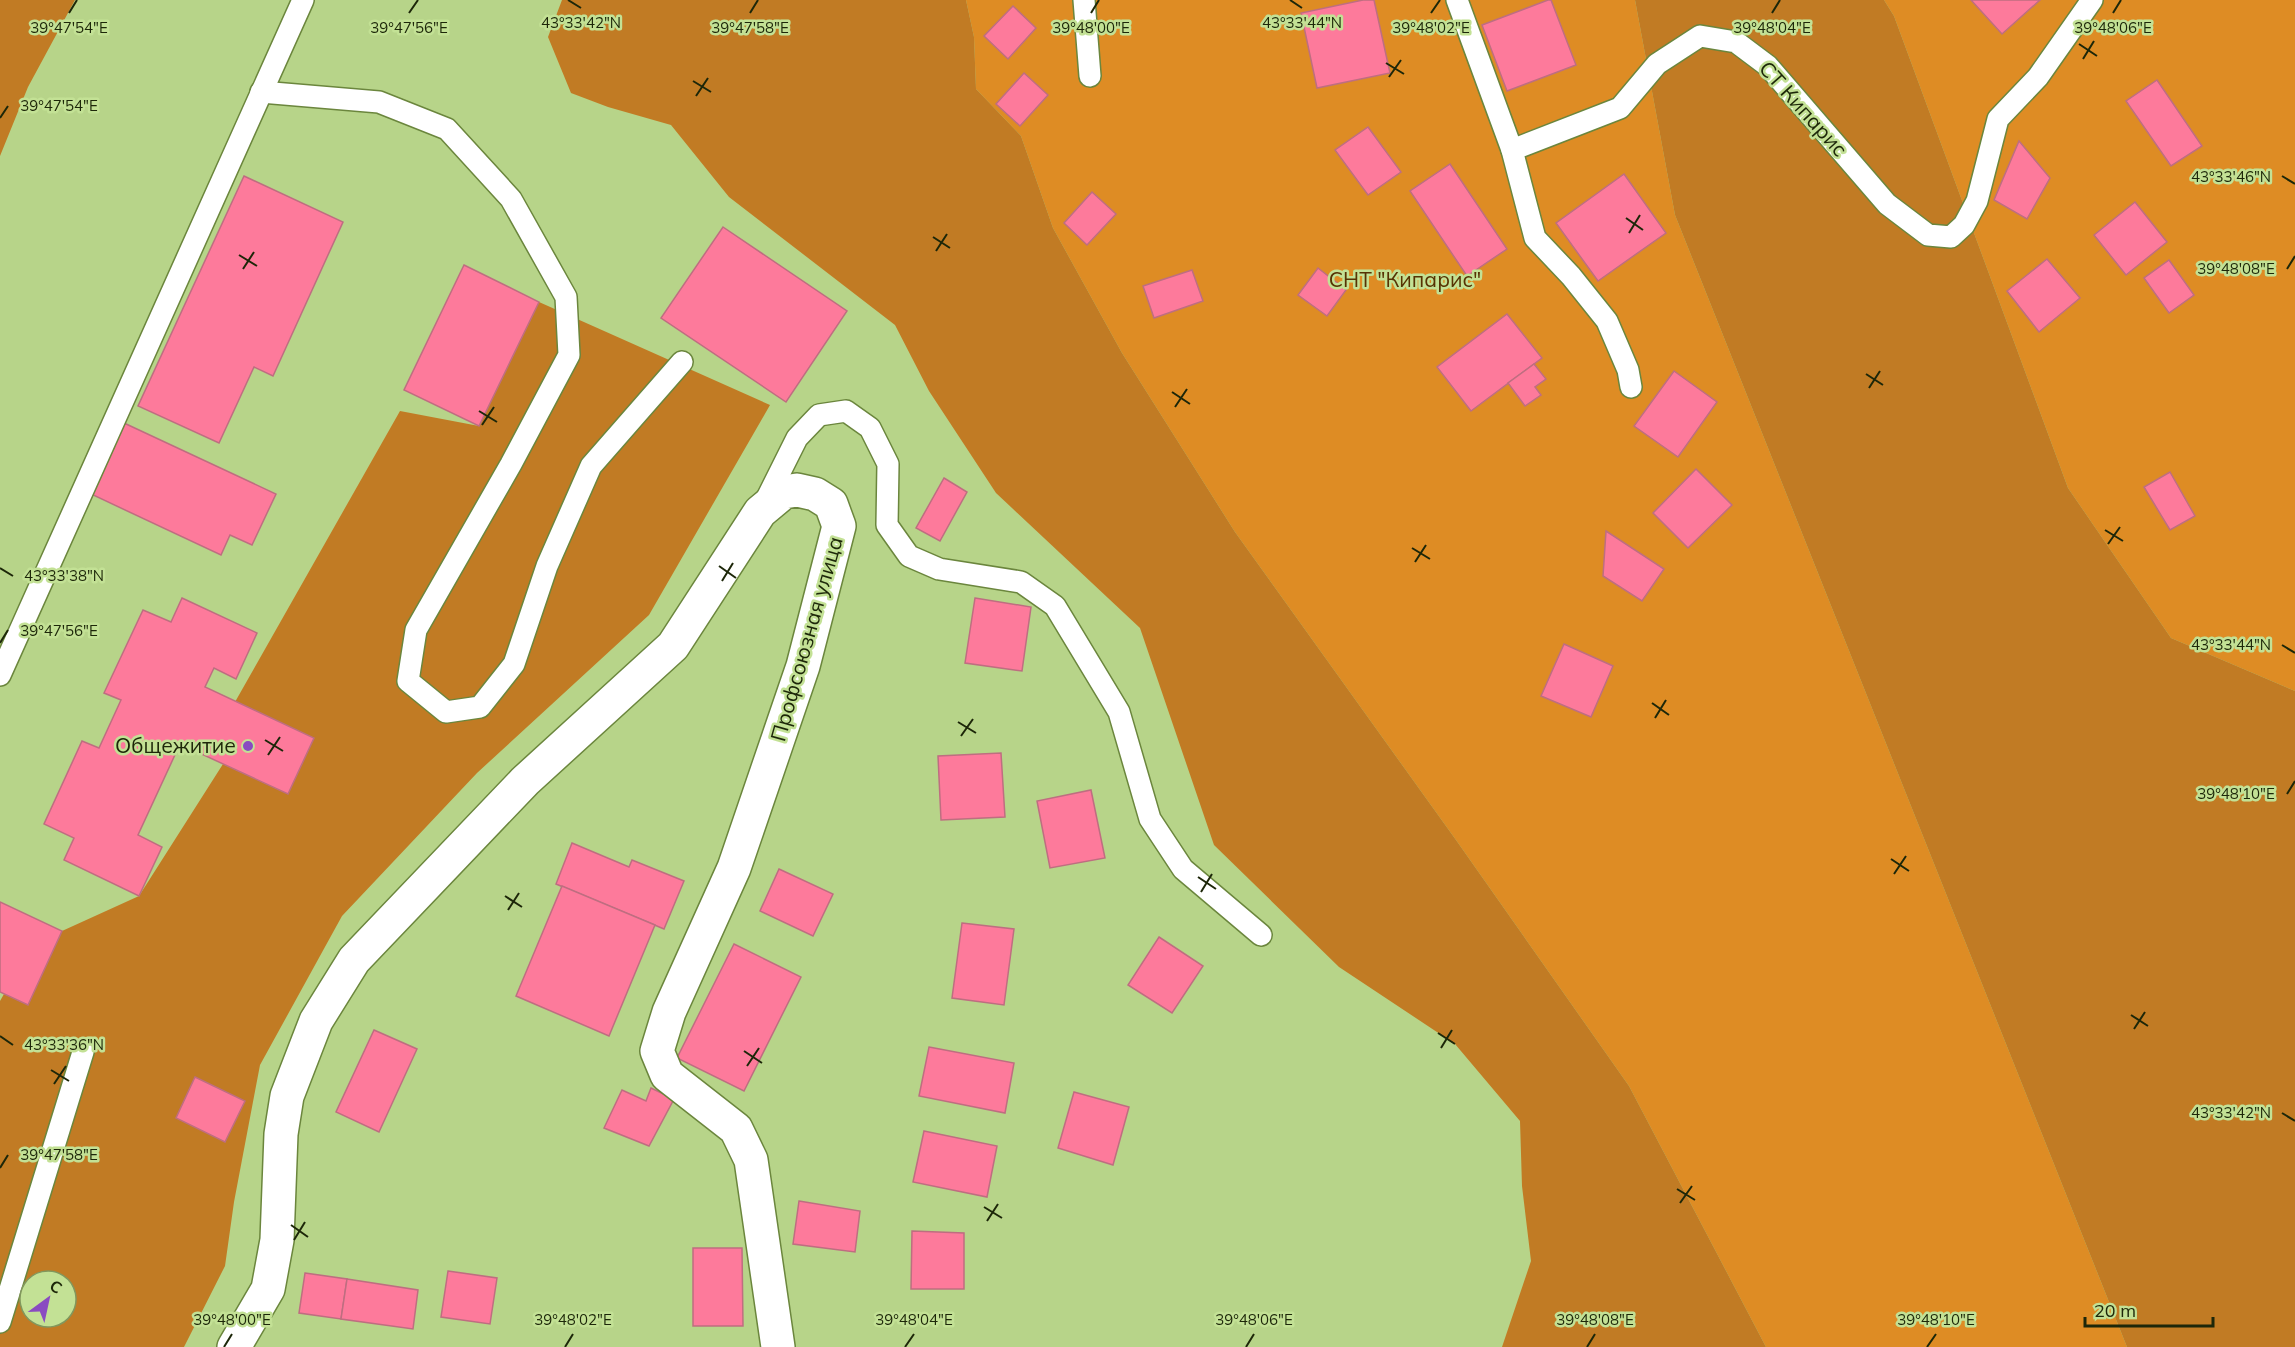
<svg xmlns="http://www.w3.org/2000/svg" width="2295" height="1347" font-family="Mulish,sans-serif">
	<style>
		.green { fill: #de8c24 }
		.forest { fill: #c17b24; fill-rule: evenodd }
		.building { fill: #fd7a9b; stroke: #be6e80; stroke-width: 1.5 }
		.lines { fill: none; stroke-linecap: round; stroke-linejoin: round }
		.lane-casing { stroke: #6b863d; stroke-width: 24 }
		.street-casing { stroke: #6b863d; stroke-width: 36 }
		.lane { stroke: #fff; stroke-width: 21 }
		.street { stroke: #fff; stroke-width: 33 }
		.ticks { fill: none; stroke: #1d2709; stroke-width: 2 }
		.poi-dot { fill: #8a4bc1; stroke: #c3e195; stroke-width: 2 }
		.labels { text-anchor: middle; stroke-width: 5; stroke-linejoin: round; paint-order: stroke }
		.street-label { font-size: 21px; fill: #1d2709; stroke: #c3e195 }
		.park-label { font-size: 21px; fill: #573203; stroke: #c3e195 }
		.poi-label { font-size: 21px; fill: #1d2709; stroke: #c3e195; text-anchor: end }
		.ticks-label { font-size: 15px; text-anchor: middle; fill: #1d2709; stroke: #c3e195; stroke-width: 5; stroke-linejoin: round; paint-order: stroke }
	</style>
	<rect width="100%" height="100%" fill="#b7d489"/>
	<g class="green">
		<polygon points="966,0 1635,0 1675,215 2127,1347 1766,1347 1629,1086 1456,840 1235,532 1122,353 1053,228 1021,136 976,89 974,37"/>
		<polygon points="1884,0 2295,0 2295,691 2171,638 2068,488 1894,16"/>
	</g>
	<g class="forest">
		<polygon points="0,0 75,0 28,87 0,156"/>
		<polygon points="562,0 966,0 974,37 976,89 1021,136 1053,228 1122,353 1235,532 1456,840 1629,1086 1766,1347 1502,1347 1531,1261 1522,1186 1520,1121 1455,1044 1339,967 1214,845 1140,628 996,493 929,391 895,325 729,197 671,125 608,107 571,93 548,37"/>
		<polygon points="1635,0 1884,0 1894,16 2068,488 2171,638 2295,691 2295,1347 2127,1347 1675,215"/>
		<path d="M539,302L770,405L649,615L477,773L342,916L260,1065L234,1202L225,1266L184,1347H0V1001L4,994L28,1005L62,931L139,896L223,764L288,794L314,738L235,702L400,411L479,426ZM30,1281H66V1317H30Z"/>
	</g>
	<g class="building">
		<polygon points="1363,0 1374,0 1390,73 1317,88 1301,13"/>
		<polygon points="1548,0 1551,0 1576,65 1507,91 1482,25"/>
		<polygon points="1971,0 2040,0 2002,34"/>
		<polygon points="1013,6 1036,28 1008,59 984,36"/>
		<polygon points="1024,73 1048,95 1020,126 996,104"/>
		<polygon points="2157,80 2202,146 2171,166 2126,101"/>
		<polygon points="1368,127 1401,172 1368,195 1335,150"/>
		<polygon points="2019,141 2050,178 2027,219 1994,200"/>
		<polygon points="1450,164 1507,249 1467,276 1410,191"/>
		<polygon points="1624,174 1666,233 1598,281 1556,223"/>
		<polygon points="244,176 343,222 273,376 254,367 219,443 138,406"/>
		<polygon points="1092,192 1116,214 1087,245 1064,223"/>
		<polygon points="2135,202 2167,242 2126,275 2094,235"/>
		<polygon points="723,227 847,311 786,402 661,318"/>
		<polygon points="2047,259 2080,298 2039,332 2007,291"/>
		<polygon points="2169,260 2194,295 2169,313 2144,278"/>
		<polygon points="464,265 539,302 479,426 404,390"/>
		<polygon points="1318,268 1346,290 1327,316 1298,295"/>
		<polygon points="1192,270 1203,301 1154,318 1143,286"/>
		<polygon points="1507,314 1542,358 1471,411 1437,367"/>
		<polygon points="1534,364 1546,379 1535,387 1541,395 1525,406 1508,383"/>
		<polygon points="1674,371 1717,402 1678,457 1634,426"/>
		<polygon points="124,423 276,494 252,545 230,535 221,555 91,494"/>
		<polygon points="1696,469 1732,505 1688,548 1653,513"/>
		<polygon points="2170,472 2195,516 2170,530 2144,487"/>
		<polygon points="944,478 967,492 940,541 916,528"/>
		<polygon points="1606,531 1664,569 1642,601 1603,576"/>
		<polygon points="182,598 257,633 236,679 214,668 205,687 314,738 288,794 180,744 138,835 162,847 139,896 64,860 74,838 44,824 82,741 99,748 121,700 104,693 143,610 171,622"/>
		<polygon points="975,598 1031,607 1022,671 965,663"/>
		<polygon points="1564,644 1613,666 1591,717 1541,696"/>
		<polygon points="1001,753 1005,817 941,820 938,756"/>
		<polygon points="1091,790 1105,858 1050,868 1037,801"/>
		<polygon points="572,843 629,867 632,860 684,881 664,929 556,884"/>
		<polygon points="779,869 833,894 813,936 760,911"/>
		<polygon points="562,886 655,925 609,1036 516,996"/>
		<polygon points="0,902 62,931 28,1005 0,992"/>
		<polygon points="962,923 1014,929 1004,1005 952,998"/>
		<polygon points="1159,937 1203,966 1172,1013 1128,985"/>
		<polygon points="734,944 801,977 744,1091 677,1058"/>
		<polygon points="374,1030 417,1049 379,1132 336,1112"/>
		<polygon points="929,1047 1014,1063 1005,1113 919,1096"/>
		<polygon points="195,1077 245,1101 225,1142 176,1118"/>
		<polygon points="651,1088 674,1099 649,1146 604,1128 622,1090 646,1101"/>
		<polygon points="1074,1092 1129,1107 1113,1165 1058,1148"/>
		<polygon points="924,1131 997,1146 987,1197 913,1182"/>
		<polygon points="799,1201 860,1211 855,1252 793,1244"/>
		<polygon points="912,1231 964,1233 964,1289 911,1289"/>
		<polygon points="693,1248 742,1248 743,1326 693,1326"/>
		<polygon points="448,1271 497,1278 490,1324 441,1317"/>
		<polygon points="305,1273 347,1279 341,1319 299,1313"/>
		<polygon points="347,1279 418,1290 413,1329 341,1319"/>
	</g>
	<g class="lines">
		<defs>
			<g id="lane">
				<polyline points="1084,0 1090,76"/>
				<polyline points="1457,0 1512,150"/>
				<polyline points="261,92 379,102 447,129 511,199 566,297 569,355 511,464 416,630 408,681 446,712 480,707 514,664 547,566 591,466 682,362"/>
				<polyline points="1631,387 1628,370 1607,321 1571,276 1535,238 1512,150 1620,108 1657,64 1700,36 1736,42 1768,66 1887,204 1928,235 1951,237 1964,225 1977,201 1998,119 2038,77 2092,0"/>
				<polyline points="764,504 797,438 819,415 846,411 870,428 888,464 887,525 909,556 939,569 1021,582 1055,606 1119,712 1150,819 1183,869 1261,935"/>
				<polyline points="0,675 303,0"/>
				<polyline points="0,1322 83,1052"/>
			</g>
			<polyline id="street" points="234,1347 268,1289 277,1240 281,1134 287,1096 316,1021 354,960 525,781 673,646 760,512 784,492 797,490 815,494 831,504 839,526 803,666 734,868 669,1012 657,1051 667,1075 736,1129 751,1160 778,1347"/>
		</defs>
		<use href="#lane" class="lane-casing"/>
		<use href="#street" class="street-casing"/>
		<use href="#lane" class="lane"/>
		<use href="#street" class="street"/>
	</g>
	<path class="ticks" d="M568,0L581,8M1290,0L1302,8M69,13L77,0M409,13L418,0M750,13L758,0M1091,13L1099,0M1431,13L1440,0M1772,13L1780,0M2113,13L2121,0M2079,44L2097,56M2083,59L2094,41M1386,63L1404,74M1389,77L1401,60M693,81L711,92M696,96L708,78M0,118L8,106M2282,176L2295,184M1626,218L1643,230M1629,233L1640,215M933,237L950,248M936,251L947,234M239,255L257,266M243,269L254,252M2287,269L2295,256M1866,374L1883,385M1869,388L1880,371M1172,392L1190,404M1175,407L1187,389M479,411L497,422M482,425L494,407M2105,530L2123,541M2108,544L2120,527M1412,548L1430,559M1415,562L1426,545M719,566L736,578M0,568L13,576M722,581L733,563M0,643L8,630M2282,645L2295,653M1652,703L1669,715M1655,718L1666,700M958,722L976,733M961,736L973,719M265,740L283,751M268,755L280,737M2287,794L2295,781M1891,859L1909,871M1894,874L1906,856M1198,877L1216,889M1201,892L1212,874M505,896L522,907M508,910L519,893M2131,1015L2148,1026M2134,1029L2145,1012M1438,1033L1455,1044M0,1036L13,1045M1441,1048L1452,1030M744,1051L762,1063M747,1066L759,1048M51,1070L69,1081M54,1084L66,1066M2282,1113L2295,1121M0,1168L8,1155M1677,1189L1695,1200M1680,1203L1692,1186M984,1207L1002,1218M987,1221L998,1204M291,1225L308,1237M294,1240L305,1222M224,1347L232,1334M565,1347L573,1334M905,1347L914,1334M1246,1347L1254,1334M1587,1347L1595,1334M1927,1347L1936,1334"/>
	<circle class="poi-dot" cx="248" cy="746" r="6"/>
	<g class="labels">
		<g class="street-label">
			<text transform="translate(1803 109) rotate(48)" y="7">СТ Кипарис</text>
			<text transform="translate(807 639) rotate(-74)" y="7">Профсоюзная улица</text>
		</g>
		<g class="park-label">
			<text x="1405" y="287">СНТ "Кипарис"</text>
		</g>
		<g class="poi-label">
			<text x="236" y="753">Общежитие</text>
		</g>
	</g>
	<g class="ticks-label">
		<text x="581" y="28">43°33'42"N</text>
		<text x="1302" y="28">43°33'44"N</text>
		<text x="69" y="33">39°47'54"E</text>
		<text x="409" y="33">39°47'56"E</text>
		<text x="750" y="33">39°47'58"E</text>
		<text x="1091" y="33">39°48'00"E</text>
		<text x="1431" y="33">39°48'02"E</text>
		<text x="1772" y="33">39°48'04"E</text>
		<text x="2113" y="33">39°48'06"E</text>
		<text x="59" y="111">39°47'54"E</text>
		<text x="2231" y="182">43°33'46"N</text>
		<text x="2236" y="274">39°48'08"E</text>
		<text x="64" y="581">43°33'38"N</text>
		<text x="59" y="636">39°47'56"E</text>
		<text x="2231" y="650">43°33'44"N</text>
		<text x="2236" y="799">39°48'10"E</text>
		<text x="64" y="1050">43°33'36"N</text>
		<text x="2231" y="1118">43°33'42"N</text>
		<text x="59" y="1160">39°47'58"E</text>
		<text x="232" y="1325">39°48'00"E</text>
		<text x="573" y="1325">39°48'02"E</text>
		<text x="914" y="1325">39°48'04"E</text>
		<text x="1254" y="1325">39°48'06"E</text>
		<text x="1595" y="1325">39°48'08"E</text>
		<text x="1936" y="1325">39°48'10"E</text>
	</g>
	<g transform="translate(48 1299) rotate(33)"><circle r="28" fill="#c3e195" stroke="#81975d" stroke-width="1.5"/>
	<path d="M0-4.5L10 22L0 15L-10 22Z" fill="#8a4bc1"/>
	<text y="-9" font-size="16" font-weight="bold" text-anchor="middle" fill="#1d2709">С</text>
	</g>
	<path d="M2085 1317v9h128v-9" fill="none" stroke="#1d2709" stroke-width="3"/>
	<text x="2094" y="1317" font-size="18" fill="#1d2709" stroke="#c3e195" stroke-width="4.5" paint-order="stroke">20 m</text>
</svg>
